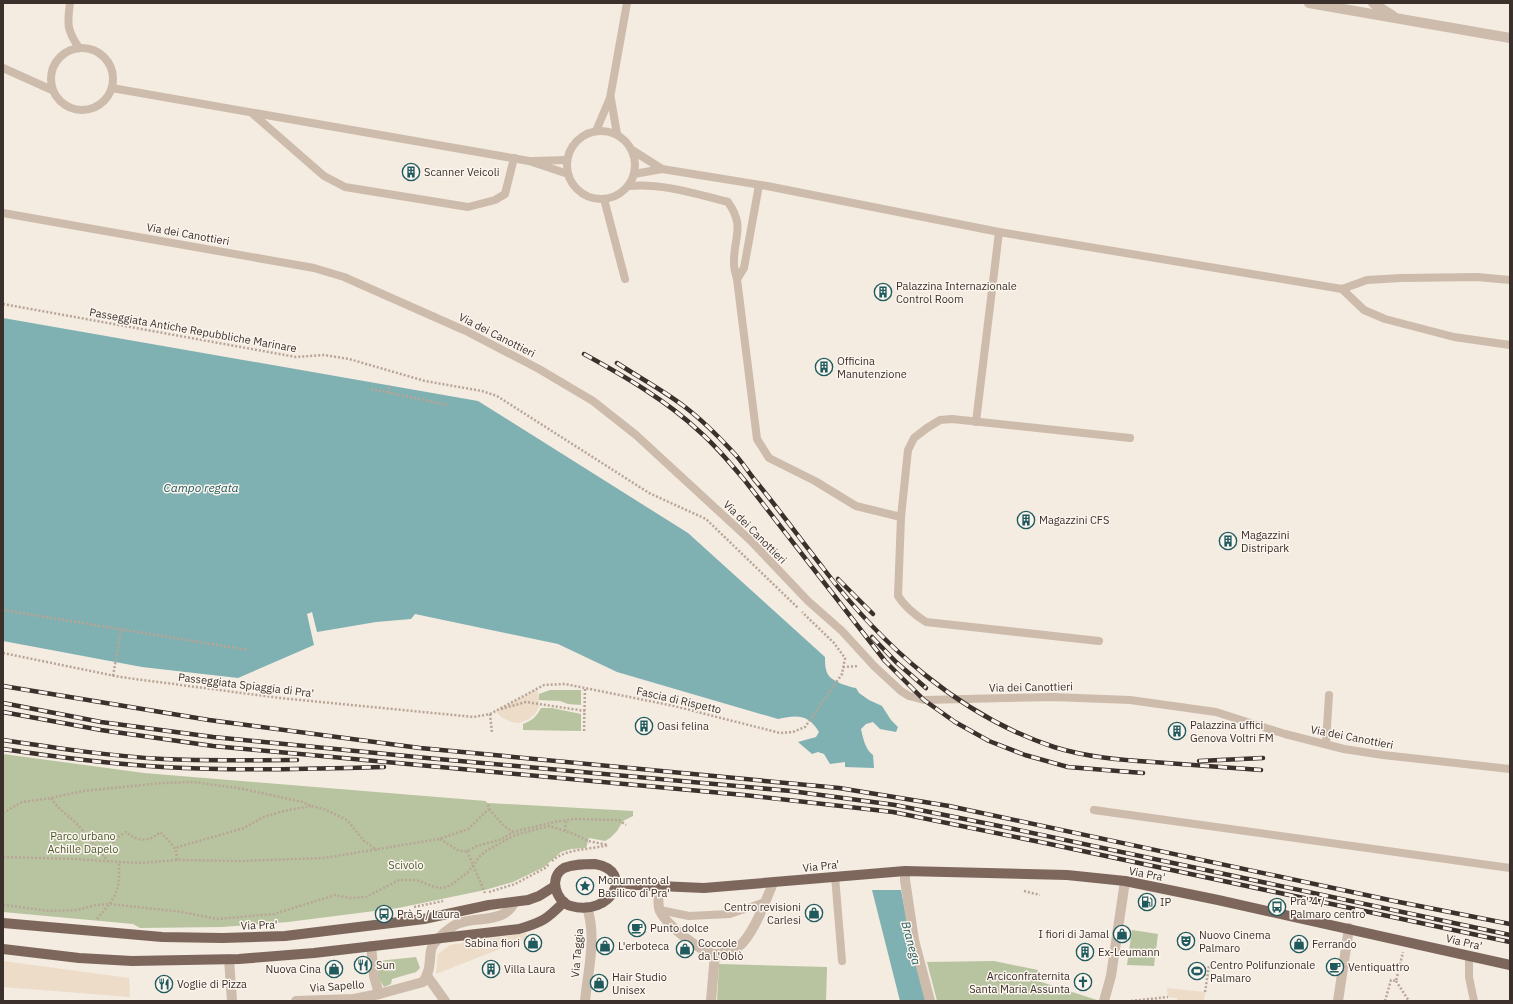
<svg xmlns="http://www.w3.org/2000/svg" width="1513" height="1004" font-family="'IBM Plex Sans',sans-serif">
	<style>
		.green { fill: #b8c4a0 }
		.plaza { fill: #ecdcc8 }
		.water { fill: #7fb0b2 }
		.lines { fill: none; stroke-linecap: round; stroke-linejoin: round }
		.path { stroke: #b9a596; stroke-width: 2.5; stroke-dasharray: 2 2; stroke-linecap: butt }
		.lane { stroke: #cdbbac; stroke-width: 8 }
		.street { stroke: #cdbbac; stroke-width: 10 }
		.primary { stroke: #7d675c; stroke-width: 10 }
		.rail-casing { stroke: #3b302b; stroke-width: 4.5 }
		.rail { stroke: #fbf5ee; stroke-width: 3; stroke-dasharray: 9; stroke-linecap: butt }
		.labels { text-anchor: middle; stroke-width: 3; stroke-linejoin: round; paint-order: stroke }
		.poi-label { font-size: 11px; fill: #3b302b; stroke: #fbf5ee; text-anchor: start }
		.street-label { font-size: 11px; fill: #3b302b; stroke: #fbf5ee }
		.park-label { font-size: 11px; fill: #4a5a2e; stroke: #fbf5ee }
		.water-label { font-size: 12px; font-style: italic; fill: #1f5a5e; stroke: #fbf5ee }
	</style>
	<rect width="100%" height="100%" fill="#f4ebe1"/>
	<g class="green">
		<polygon points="550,690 581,690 581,705 568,704 560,701 539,700 539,694"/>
		<path d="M541,708H552L581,714V731L523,730V724C532,721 537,716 541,708Z"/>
		<polygon points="3,754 144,773 486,801 486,802 488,803 633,811 633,816 623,821 617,831 610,838 605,841 589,838 586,848 571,849 561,852 544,867 513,882 485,890 398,908 288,922 222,927 140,928 133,924 3,912"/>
		<polygon points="1132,930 1158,934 1154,966 1127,965"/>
		<polygon points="416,957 420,968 416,972 392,979 391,984 384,987 378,977 378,961"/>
		<polygon points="994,961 1038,970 1035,980 1100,1001 937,1001 927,962"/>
		<polygon points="719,964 827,967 826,1001 717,1001"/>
	</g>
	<g class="plaza">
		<polygon points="537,689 539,697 539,707 535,714 529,719 519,723 511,722 501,717 496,711"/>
		<polygon points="526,933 528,938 436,974 438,954 450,945"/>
		<polygon points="3,961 129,978 130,997 3,987"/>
		<polygon points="1167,988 1205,992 1204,1001 1177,1001 1177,998 1168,997"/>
	</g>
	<g class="water">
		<path d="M3,318L478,401L688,533L825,657C825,663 825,671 829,676C834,682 849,687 856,688L859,693L869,700L882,706L891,720L898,727L896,732L880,729L873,722L866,724L861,729C863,738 865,749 873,755L874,768L845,767V762L830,764L824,754L818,752L812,754L798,742L816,737L819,732C808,714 797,715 778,719L617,672L558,644L415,614L411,619L376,622L317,632L312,612L307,614L314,645L238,678L142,667L3,641Z"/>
		<polygon points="872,890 901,890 911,942 926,1001 900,1001"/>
	</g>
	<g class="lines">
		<g class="path">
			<polyline points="3,304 296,357 324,355 349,359 425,381 482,391 497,396 649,493 706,519 798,608"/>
			<polyline points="371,389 448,405"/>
			<polyline points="388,393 389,385"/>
			<polyline points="3,610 248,650"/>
			<polyline points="3,653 120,677 280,698 474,717 490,714 544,685 565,684 674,706 780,733 793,732 805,727 842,674 845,658 834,643 802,612"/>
			<polyline points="843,667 859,666"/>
			<polyline points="113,676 121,630"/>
			<polyline points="501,709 526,702 585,711"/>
			<polyline points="490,714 492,733"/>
			<polyline points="584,731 585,687"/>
			<path d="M51,798C58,809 69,816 78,825C89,837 98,850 109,862"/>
			<polyline points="489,809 504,826 513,832"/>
			<polyline points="3,813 22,802 51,798 83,791 162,783 192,782 238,788 303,802 311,806 324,809 347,820 364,841 377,850"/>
			<polyline points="565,831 566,820"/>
			<polyline points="440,839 459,851 467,851 477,846 502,839 513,832 554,822 573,819 619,820 626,825"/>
			<polyline points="467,851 485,893"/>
			<path d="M101,854L119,836L126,832C137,842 150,842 160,832L171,843L176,850"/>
			<polyline points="3,857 76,859 119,862 142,863 177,860 240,861 324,858 439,839 468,829 489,809 488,803"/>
			<polyline points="177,860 176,850 178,847 244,828 263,817 284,811 311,806"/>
			<path d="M552,861C566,848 590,850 608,845"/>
			<polyline points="1024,891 1040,895"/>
			<polyline points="489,892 515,884 545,868 549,864"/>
			<polyline points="3,905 50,911 77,910 96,905 110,904 182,912 217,919 274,914 335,895 350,898 366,897 399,880 417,880 434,887 443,888 451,885 468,872 480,856 486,851 515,835 549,826 574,834 588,841 608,845"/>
			<polyline points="414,907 443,901"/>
			<path d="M97,919C116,896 120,893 119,862"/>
			<polyline points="1396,981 1409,1001"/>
			<polyline points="1205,992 1209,966"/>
			<polyline points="1131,1001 1168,997"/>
			<polyline points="1385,1001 1391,980 1396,981 1403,952"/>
		</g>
		<g class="lane">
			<path d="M70,3C67,25 67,30 79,48"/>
			<circle cx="82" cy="79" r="31"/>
			<polyline points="3,68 52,90"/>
			<polyline points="112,88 529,161 568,174"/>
			<polyline points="611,99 617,134"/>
			<polyline points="253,114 324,176 345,187 468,207 495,200 505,194 514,158"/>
			<circle cx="601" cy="165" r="34"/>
			<polyline points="596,131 610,98 627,3"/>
			<polyline points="632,150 662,169 767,186 999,232 1342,289 1367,280 1401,278 1477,277 1510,280"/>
			<polyline points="533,161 567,160"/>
			<polyline points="634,174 662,169"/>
			<path d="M629,186C662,183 696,194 728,202C746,228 733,237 734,264C734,269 736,275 737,279L757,439L769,458L815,481L856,506L901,517"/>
			<polyline points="604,199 625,279"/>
			<polyline points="3,213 314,268 344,277 466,331 539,369 593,401 636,435 750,540 808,601 842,631 874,666 901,691 909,696 924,700 1053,697 1130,700 1216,712 1285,734 1344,749 1383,755 1510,769"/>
			<polyline points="737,279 744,268 759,185"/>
			<polyline points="1342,289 1364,310 1385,319 1454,337 1510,345"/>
			<polyline points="976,422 999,232"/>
			<path d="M1099,641L926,622C915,615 905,607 898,596L901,517L908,450L914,438L927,428L940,420L952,419L1130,438"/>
			<polyline points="1326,743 1329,695"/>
			<polyline points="1094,810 1510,868"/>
			<polyline points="835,876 842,961"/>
			<polyline points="660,910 689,916 730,914 765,902"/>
			<polyline points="1469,956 1469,977 1474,1001"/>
		</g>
		<g class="street">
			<polyline points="1309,3 1510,38"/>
			<polyline points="1373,3 1393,16"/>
			<polyline points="905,871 905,880 914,940 930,1001"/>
			<path d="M659,887C659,893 657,905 660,911C666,924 700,952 715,954C722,954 733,951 738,947C753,936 766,900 773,883"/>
			<polyline points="371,946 374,976 379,994"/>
			<polyline points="229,959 232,1001"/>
			<polyline points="427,976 445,1001"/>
			<path d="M296,1001L354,999L379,994L423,982C431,970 429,963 431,950C433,941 449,928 457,924C474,916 506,924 514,902"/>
			<path d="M585,1001C588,970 597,938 587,907"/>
			<polyline points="711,1001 715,954"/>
			<polyline points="1104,1001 1111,976 1125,881"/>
			<polyline points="1338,1001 1349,928"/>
		</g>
		<g class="primary">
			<path d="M595,864C636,871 611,917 571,906C556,902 548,877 564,868C574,864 584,864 595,864Z"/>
			<polyline points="615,882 636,885 704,888 905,871 1067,875 1125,881 1218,900 1510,965"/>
			<polyline points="3,923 162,937 222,938 285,936 424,919 489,905 528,900 539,896 555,886"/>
			<path d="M3,949L79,958L132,961L239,959L314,953L519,929C543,922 547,919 564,902"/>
		</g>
		<defs>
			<g id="rail">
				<path d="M584,354C624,376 666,400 700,432C717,447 731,464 746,482L885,661L924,700L955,722L989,741L1025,755L1068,767L1143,773"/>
				<path d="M617,363C640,378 664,391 685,407C702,420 717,435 732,451C740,459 747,470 754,479C778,508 800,539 823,568C882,646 960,716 1054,747C1086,757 1120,760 1153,762C1189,765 1225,767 1261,770"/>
				<polyline points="838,579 873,614"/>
				<polyline points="872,637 896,662 926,688"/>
				<polyline points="3,686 209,720 420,748 839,788 949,806 1394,901 1510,924"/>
				<polyline points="3,703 101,722 213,737 427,758 791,791 895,805 1014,829 1510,935"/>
				<polyline points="3,712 101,730 213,746 744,795 893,812 1045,843 1510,942"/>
				<path d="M3,740C56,748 109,756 163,759C208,761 252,760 297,760"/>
				<path d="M3,749C56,757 109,764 163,767C237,771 310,769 384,767"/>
				<polyline points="1199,761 1263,758"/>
			</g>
		</defs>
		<use href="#rail" class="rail-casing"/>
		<use href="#rail" class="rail"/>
	</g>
	<defs>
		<symbol id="building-ring" viewBox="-11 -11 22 22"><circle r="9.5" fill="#fbf5ee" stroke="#1f5a5e" stroke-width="1.5"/><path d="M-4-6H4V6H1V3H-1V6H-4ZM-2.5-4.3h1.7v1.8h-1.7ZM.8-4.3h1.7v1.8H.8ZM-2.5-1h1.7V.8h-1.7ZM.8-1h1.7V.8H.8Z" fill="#1f5a5e"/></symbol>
		<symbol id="sight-ring" viewBox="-11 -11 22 22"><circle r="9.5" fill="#fbf5ee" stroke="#1f5a5e" stroke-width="1.5"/><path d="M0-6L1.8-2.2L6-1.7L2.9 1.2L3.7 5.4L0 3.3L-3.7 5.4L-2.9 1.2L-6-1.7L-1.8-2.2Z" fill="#1f5a5e"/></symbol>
		<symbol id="fuel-ring" viewBox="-11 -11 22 22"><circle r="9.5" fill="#fbf5ee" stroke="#1f5a5e" stroke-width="1.5"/><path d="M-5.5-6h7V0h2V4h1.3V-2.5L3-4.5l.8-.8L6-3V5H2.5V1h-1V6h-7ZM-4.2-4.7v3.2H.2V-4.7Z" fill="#1f5a5e"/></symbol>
		<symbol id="bus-ring" viewBox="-11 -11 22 22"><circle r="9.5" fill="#fbf5ee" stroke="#1f5a5e" stroke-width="1.5"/><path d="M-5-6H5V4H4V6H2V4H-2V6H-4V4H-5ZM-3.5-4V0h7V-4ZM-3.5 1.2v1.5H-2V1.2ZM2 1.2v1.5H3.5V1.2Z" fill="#1f5a5e"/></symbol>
		<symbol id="shop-ring" viewBox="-11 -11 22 22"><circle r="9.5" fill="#fbf5ee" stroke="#1f5a5e" stroke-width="1.5"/><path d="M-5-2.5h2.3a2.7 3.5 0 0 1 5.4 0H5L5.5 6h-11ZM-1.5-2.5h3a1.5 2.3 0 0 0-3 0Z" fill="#1f5a5e"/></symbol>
		<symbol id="cafe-ring" viewBox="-11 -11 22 22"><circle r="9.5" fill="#fbf5ee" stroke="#1f5a5e" stroke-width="1.5"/><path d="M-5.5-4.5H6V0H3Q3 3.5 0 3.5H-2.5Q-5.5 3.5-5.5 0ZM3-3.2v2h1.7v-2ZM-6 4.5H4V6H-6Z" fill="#1f5a5e"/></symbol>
		<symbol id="theatre-ring" viewBox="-11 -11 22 22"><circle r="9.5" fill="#fbf5ee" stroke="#1f5a5e" stroke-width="1.5"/><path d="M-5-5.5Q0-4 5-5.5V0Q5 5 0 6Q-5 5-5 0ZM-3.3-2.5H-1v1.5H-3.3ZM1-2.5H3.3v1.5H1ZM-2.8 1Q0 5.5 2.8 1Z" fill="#1f5a5e"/></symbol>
		<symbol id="restaurant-ring" viewBox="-11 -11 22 22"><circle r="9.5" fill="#fbf5ee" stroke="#1f5a5e" stroke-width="1.5"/><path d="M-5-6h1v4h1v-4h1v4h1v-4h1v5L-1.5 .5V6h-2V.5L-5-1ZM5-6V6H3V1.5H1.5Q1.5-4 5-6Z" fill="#1f5a5e"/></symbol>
		<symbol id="stadium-ring" viewBox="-11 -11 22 22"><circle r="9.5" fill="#fbf5ee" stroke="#1f5a5e" stroke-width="1.5"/><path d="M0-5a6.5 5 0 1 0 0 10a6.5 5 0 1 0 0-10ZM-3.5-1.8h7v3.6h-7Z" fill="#1f5a5e"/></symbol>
		<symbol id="church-ring" viewBox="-11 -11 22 22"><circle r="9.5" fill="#fbf5ee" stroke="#1f5a5e" stroke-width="1.5"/><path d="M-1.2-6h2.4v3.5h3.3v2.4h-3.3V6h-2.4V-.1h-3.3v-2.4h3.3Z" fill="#1f5a5e"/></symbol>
	</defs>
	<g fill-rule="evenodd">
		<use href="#building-ring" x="401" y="162" width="20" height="20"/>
		<use href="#building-ring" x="873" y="282" width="20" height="20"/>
		<use href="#building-ring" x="814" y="357" width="20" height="20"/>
		<use href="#building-ring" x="1016" y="510" width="20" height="20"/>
		<use href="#building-ring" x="1218" y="531" width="20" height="20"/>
		<use href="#building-ring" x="634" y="716" width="20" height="20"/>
		<use href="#building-ring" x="1167" y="721" width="20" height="20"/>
		<use href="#sight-ring" x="575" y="876" width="20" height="20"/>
		<use href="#fuel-ring" x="1137" y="892" width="20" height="20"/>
		<use href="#bus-ring" x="1267" y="897" width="20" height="20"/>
		<use href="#shop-ring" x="804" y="903" width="20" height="20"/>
		<use href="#bus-ring" x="374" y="904" width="20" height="20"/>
		<use href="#cafe-ring" x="627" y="918" width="20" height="20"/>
		<use href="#shop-ring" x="1112" y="924" width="20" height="20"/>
		<use href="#theatre-ring" x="1176" y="931" width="20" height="20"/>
		<use href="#shop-ring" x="523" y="933" width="20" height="20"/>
		<use href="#shop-ring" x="1289" y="934" width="20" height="20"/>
		<use href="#shop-ring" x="595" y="936" width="20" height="20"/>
		<use href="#shop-ring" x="675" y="939" width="20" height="20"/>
		<use href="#building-ring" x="1075" y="942" width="20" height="20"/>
		<use href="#restaurant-ring" x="353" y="955" width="20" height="20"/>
		<use href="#cafe-ring" x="1325" y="957" width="20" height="20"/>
		<use href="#shop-ring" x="324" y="959" width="20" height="20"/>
		<use href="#building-ring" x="481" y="959" width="20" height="20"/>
		<use href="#stadium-ring" x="1187" y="961" width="20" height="20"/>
		<use href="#church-ring" x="1073" y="972" width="20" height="20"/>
		<use href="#shop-ring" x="589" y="973" width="20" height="20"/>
		<use href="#restaurant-ring" x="154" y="974" width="20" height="20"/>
	</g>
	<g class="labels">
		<g class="poi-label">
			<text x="424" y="176">Scanner Veicoli</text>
			<text x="896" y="290">Palazzina Internazionale<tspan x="896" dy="13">Control Room</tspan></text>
			<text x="837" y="365">Officina<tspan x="837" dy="13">Manutenzione</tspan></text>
			<text x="1039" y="524">Magazzini CFS</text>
			<text x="1241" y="539">Magazzini<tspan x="1241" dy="13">Distripark</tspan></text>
			<text x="1190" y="729">Palazzina uffici<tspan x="1190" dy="13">Genova Voltri FM</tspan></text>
			<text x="657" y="730">Oasi felina</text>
			<text x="598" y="884">Monumento al<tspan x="598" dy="13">Basilico di Pra'</tspan></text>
			<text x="1290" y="905">Pra' 4 /<tspan x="1290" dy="13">Palmaro centro</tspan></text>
			<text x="1160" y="906">IP</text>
			<text x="801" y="911" text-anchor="end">Centro revisioni<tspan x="801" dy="13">Carlesi</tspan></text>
			<text x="397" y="918">Prà 5 / Laura</text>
			<text x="650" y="932">Punto dolce</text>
			<text x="1109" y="938" text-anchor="end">I fiori di Jamal</text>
			<text x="1199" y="939">Nuovo Cinema<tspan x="1199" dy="13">Palmaro</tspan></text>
			<text x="520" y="947" text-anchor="end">Sabina fiori</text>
			<text x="698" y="947">Coccole<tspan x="698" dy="13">da L'Oblò</tspan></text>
			<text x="1312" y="948">Ferrando</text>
			<text x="618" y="950">L'erboteca</text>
			<text x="1098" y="956">Ex-Leumann</text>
			<text x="376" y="969">Sun</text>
			<text x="1210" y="969">Centro Polifunzionale<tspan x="1210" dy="13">Palmaro</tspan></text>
			<text x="1348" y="971">Ventiquattro</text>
			<text x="321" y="973" text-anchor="end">Nuova Cina</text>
			<text x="504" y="973">Villa Laura</text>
			<text x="1070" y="980" text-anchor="end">Arciconfraternita<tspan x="1070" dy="13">Santa Maria Assunta</tspan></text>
			<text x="612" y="981">Hair Studio<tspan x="612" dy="13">Unisex</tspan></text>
			<text x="177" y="988">Voglie di Pizza</text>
		</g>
		<g class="street-label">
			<text transform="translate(188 234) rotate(10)" y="4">Via dei Canottieri</text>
			<text transform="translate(193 330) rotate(10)" y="4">Passeggiata Antiche Repubbliche Marinare</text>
			<text transform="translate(497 335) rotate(27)" y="4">Via dei Canottieri</text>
			<text transform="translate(755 532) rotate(45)" y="4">Via dei Canottieri</text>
			<text transform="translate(246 685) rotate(7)" y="4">Passeggiata Spiaggia di Pra'</text>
			<text transform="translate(1031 687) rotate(-1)" y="4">Via dei Canottieri</text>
			<text transform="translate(679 700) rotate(13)" y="4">Fascia di Rispetto</text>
			<text transform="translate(1352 737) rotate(11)" y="4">Via dei Canottieri</text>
			<text transform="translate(821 866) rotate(-6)" y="4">Via Pra'</text>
			<text transform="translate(1147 874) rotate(11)" y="4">Via Pra'</text>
			<text transform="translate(259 925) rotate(-2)" y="4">Via Pra'</text>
			<text transform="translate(1464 942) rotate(13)" y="4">Via Pra'</text>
			<text transform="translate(577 953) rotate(-85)" y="4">Via Taggia</text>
			<text transform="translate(337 986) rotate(-4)" y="4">Via Sapello</text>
		</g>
		<g class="park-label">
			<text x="83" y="840">Parco urbano<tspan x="83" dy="13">Achille Dapelo</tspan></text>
			<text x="406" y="869">Scivolo</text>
		</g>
		<g class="water-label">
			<text x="201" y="492">Campo regata</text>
			<text transform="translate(911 943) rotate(75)" y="4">Branega</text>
		</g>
	</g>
	<rect width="1513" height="1004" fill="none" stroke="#3b302b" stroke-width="8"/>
</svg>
